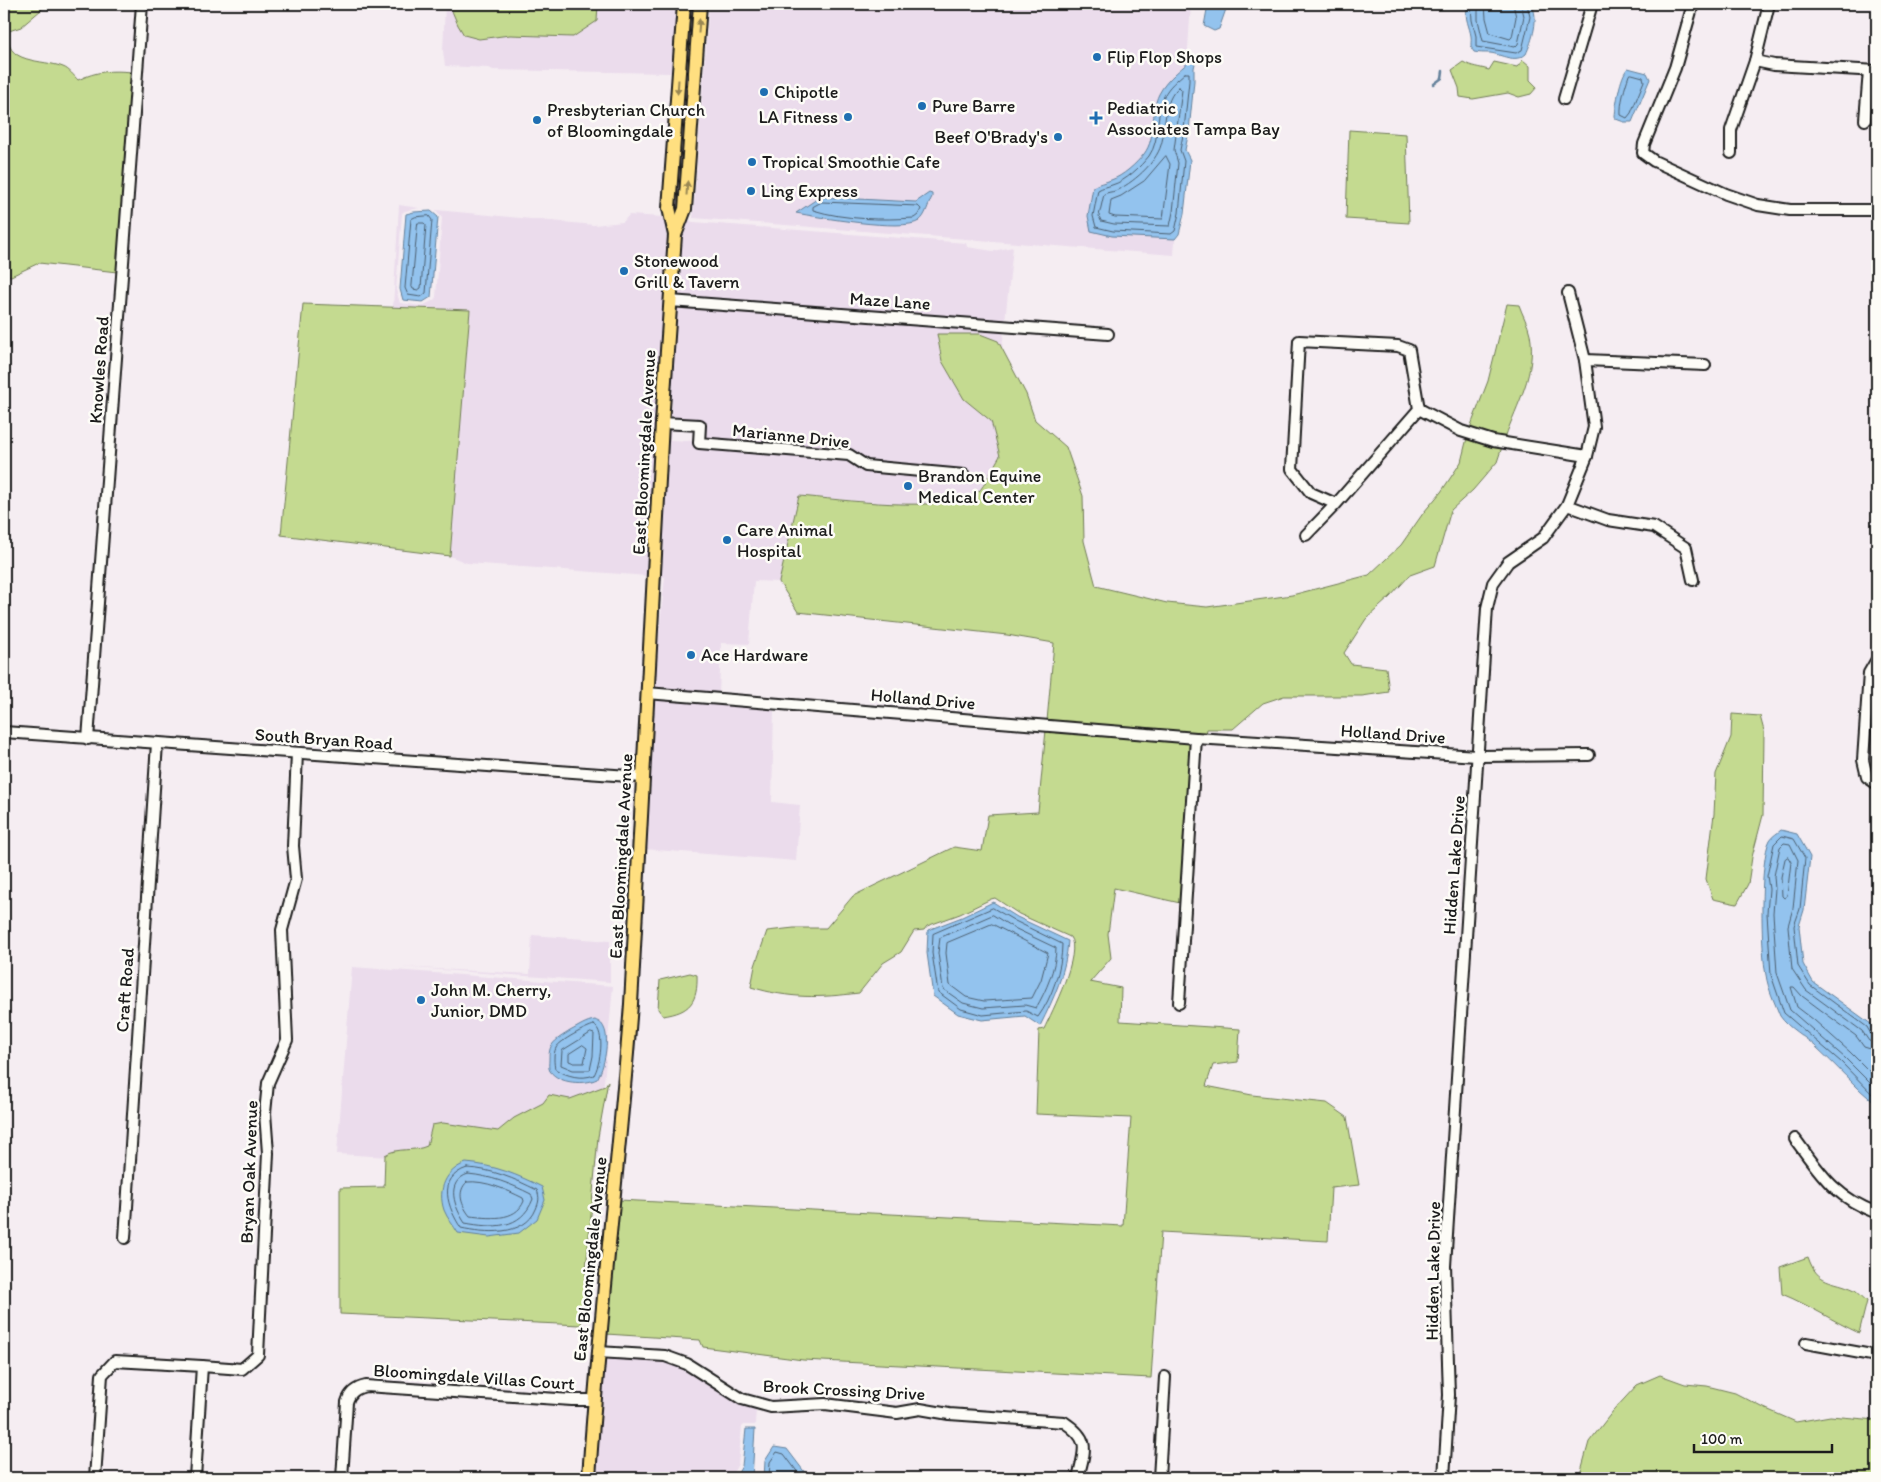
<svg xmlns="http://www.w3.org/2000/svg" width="1881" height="1482" font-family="Itim,sans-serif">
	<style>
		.built { fill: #ebdcec }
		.green { fill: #c4da90; stroke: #707b56 }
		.water { fill: #93c3ee; stroke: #63809a }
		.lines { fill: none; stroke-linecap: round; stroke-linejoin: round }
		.shore { stroke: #4c5f70; stroke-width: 1 }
		.stream { stroke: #63809a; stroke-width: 2.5 }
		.minor-casing { stroke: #1c1c1c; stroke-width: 14 }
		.major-casing { stroke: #1c1c1c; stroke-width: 16 }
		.minor { stroke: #fdfcf7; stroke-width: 10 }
		.major { stroke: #ffdf80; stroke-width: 12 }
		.oneway { fill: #998753 }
		.poi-dot { fill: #1f6fb2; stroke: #fdfcf7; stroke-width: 2 }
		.labels { text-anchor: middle; stroke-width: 5; stroke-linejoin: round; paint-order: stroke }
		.poi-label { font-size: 18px; fill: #1c1c1c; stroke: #fdfcf7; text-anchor: start }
		.street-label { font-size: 18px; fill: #1c1c1c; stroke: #fdfcf7 }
	</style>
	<rect width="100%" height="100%" fill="#f5edf2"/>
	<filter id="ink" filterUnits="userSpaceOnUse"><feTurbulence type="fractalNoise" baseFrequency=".02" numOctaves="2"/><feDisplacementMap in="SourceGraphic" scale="10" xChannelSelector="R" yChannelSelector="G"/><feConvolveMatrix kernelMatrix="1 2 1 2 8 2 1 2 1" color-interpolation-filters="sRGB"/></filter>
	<g filter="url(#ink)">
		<g class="built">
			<polygon points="445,4 449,4 458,25 479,39 510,35 573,37 597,21 598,4 679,4 670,235 649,576 467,563 450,556 470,310 393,308 399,205 419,208 405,211 402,213 396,290 400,303 422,306 434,300 436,297 442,218 436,210 594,225 623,222 629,215 663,217 672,73 493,70 489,68 445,66 443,51"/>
			<polygon points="689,4 695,4 680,208 676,217 675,208"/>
			<polygon points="709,4 1191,4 1174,255 693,218"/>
			<polygon points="689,214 689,220 693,222 966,243 967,247 993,251 1013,247 1002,349 998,341 980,334 937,334 942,361 963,396 992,423 1000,456 979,492 952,503 903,505 799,496 779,582 754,581 749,644 721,643 719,695 653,689 665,577 660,577 667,428 671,428 670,440 694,441 699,448 847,460 865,471 969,481 970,472 868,461 850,450 705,439 705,426 700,421 671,419 675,306 713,309 676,297 681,235"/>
			<polygon points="652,699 774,708 772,802 800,805 796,861 644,849"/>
			<polygon points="532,935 610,941 610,982 399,967 530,974"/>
			<polygon points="352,967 613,986 596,1169 337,1154"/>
			<polygon points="603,1357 664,1361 685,1368 756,1408 755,1425 744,1425 742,1427 738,1464 733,1473 733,1478 595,1478"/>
		</g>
		<g class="green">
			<path d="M4,4H48L21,27L9,31C2,65 44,59 63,67C69,69 74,76 78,80C97,71 111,70 132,72L117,272L39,263L11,276L4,275Z"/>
			<polygon points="449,4 598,4 597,21 573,37 510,35 479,39 464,35 458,25"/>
			<path d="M1523,60L1530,66V80L1537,87L1531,94L1519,97L1508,93L1473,99L1460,97L1459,88L1452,70L1463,62C1472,67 1479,67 1489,70L1494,62L1517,67Z"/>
			<polygon points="1349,130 1406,134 1409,223 1346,219"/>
			<polygon points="303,304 470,310 450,556 281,535"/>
			<path d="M1507,304L1519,305C1522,314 1528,324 1530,334C1537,373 1517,403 1505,438L1494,437L1470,428L1488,381Z"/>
			<path d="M937,334H980L998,341L1026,394L1035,420L1066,447L1083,496L1084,541L1096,586L1167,603L1207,607L1292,595L1369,575L1401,545L1424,512L1441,492L1461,462L1467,438L1491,446L1502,447L1497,462L1473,490L1451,510L1435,566L1410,575L1390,597L1366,619L1344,653L1351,664L1386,668L1389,692L1362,696H1284L1263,703L1233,729H1207L1206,734L1047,721L1054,643L1007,635L798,612L779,582L799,496C838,499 949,515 978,492C984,488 995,463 1000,456L991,421L964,399L942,361Z"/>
			<polygon points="1732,714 1760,716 1764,731 1763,815 1752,857 1748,884 1737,904 1713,899 1706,879 1714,814 1716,774 1731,737"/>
			<path d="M1046,730L1190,742L1180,903L1114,888L1108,934L1111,958L1090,982L1121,988L1120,1021L1240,1029L1238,1062L1213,1065L1206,1086L1252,1095L1327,1103L1347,1117L1359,1185L1331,1188L1328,1241L1161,1232L1151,1378L803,1360L703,1347L700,1340L606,1334L619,1200L1123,1226L1131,1118L1036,1114L1039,1030L1044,1029C1052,1012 1082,953 1070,937L1019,914L995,898L991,899L960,914L927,926L924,930L914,931L901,952L883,963L859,993C820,998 790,999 751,987L755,966L767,931L794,928H826L853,896L954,847L982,851L988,815L1038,812Z"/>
			<path d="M690,973L697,975C698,1002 690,1012 663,1016L658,1009L660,980Z"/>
			<path d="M608,1081L598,1137L581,1325L340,1314V1188L384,1187L385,1155C397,1147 414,1152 427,1146L432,1125L443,1123L498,1131L514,1118L543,1103L549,1095L570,1099L605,1086Z"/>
			<path d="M1808,1257C1818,1286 1832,1279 1855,1290C1859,1293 1863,1298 1867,1301L1859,1333C1833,1321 1809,1305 1782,1294L1780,1267Z"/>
			<polygon points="1660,1375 1685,1384 1707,1386 1735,1393 1764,1408 1796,1422 1830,1416 1877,1420 1877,1478 1579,1478 1589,1442 1613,1411 1637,1385"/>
		</g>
		<g class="water">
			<polygon points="1208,4 1232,4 1226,9 1219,29 1214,31 1204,26"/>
			<path d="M1465,4H1471L1473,6L1475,4H1531C1540,17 1532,41 1526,54C1515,64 1501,54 1490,53C1484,53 1479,53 1474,52C1469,45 1472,43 1471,36C1470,28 1464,17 1467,9Z"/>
			<path d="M1197,55L1194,68V81L1189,131L1185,150L1190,160L1184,214L1179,234L1175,239L1112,236L1091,231L1088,216L1093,187C1099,183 1104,183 1111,180C1123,176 1136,164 1144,154C1157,137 1150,112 1159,94C1167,78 1184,67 1197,55Z"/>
			<path d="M1628,68L1647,73L1650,79L1632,122H1624L1616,119L1615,116C1616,104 1620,76 1628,68Z"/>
			<path d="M929,193L932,194V197C928,204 926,216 919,221C903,232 817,217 796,213L820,197L916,202Z"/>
			<polygon points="431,211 438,217 431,297 423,302 403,300 400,289 406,214 414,212"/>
			<path d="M1781,830L1797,834L1810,857L1804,910L1799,926L1803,964L1813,982L1871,1024L1877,1036V1105C1855,1087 1836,1065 1815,1046C1804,1036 1788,1028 1780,1016C1775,1003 1768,989 1766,975C1761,952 1759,859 1770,840C1772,836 1778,833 1781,830Z"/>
			<path d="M993,902L1017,917L1068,941C1066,972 1054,998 1040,1026L1025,1016L982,1020L958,1014L933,996L927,953L928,930L962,917Z"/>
			<path d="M595,1020C599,1022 602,1023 604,1028C610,1039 604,1069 597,1079C585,1085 559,1084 550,1071C548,1068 549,1063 549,1060C549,1055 549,1049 552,1045C556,1039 564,1035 570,1031C578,1027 586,1021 595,1020Z"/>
			<path d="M466,1163C494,1165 518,1175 542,1187L545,1200L537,1219L519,1233L489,1237L458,1233C454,1226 447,1218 444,1210C437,1189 446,1170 466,1163Z"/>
			<polygon points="746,1429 755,1429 752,1478 737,1478 738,1473 742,1466"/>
			<polygon points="774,1447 787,1449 809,1478 764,1478 765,1461"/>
		</g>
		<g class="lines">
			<g class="shore">
				<polyline points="1471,4 1472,20 1476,36 1476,47 1516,53 1522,50 1530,17 1527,4"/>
				<polyline points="1478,4 1478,20 1483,41 1515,47 1518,44 1524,16 1521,4"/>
				<polyline points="1485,4 1486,18 1490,33 1510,39 1512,37 1516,17 1513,4"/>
				<path d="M1185,73H1189V81L1184,130L1180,150L1184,161L1179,213L1175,231L1171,234L1113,231L1096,227L1093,216L1098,190C1103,187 1107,187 1112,185C1126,181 1140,167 1149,156C1161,139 1155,115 1164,96C1169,86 1177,80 1185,73Z"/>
				<path d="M1632,74L1643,77L1644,81L1631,113L1627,118L1621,115C1620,103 1625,87 1629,75Z"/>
				<path d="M1179,87L1182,90L1174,150L1178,163L1173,212L1170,226L1114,224L1101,221L1099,216L1104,194C1108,192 1112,192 1115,191C1132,184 1156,163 1161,145C1167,126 1162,101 1179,87Z"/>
				<polygon points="1166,156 1170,164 1163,219 1115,217 1109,215 1111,200 1121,196 1144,181"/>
				<path d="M822,202L918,206L921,209L918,215L914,218C882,220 845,220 813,210V207Z"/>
				<polygon points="429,216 432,220 426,293 421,297 408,295 405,288 411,219 415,217"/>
				<polygon points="418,223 424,223 426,225 421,288 418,290 413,289 412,287"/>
				<polygon points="1788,857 1791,862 1787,896 1784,898 1782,896 1781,877 1785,859"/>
				<path d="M993,908L1015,921L1062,944C1062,968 1052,998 1038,1017L1026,1011L983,1015L961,1009L938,992L932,953L933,934Z"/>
				<path d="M993,915L1012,927L1056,948C1056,968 1046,991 1036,1008L1025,1005L983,1008L963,1003L943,989L938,953L940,938Z"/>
				<polygon points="992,924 1048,953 1041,980 1032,998 984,1001 966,997 950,985 946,953 947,943"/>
				<path d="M594,1025C606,1032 600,1065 594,1075C581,1080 567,1076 555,1069C554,1064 553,1054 556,1048C559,1041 586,1027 594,1025Z"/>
				<polygon points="591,1033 594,1034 593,1056 590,1070 573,1070 561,1065 562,1051"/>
				<polyline points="1877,1037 1872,1036 1867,1027 1810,985 1798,966 1794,926 1800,909 1805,858 1794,839 1782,836 1774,844 1767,876 1769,889 1767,913 1771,975 1784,1013 1841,1062 1877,1099"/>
				<polyline points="1877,1043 1869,1041 1862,1031 1806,990 1792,969 1788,926 1793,908 1798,860 1790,844 1784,843 1780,847 1774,876 1775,889 1773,913 1777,973 1790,1010 1845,1058 1877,1090"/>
				<polygon points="583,1045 587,1048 584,1063 574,1063 569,1061 569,1054"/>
				<polyline points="1877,1051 1864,1047 1856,1036 1802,996 1794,987 1791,987 1797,1007 1814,1020 1850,1052 1877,1079"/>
				<path d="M467,1168C492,1169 515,1179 537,1190C540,1198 539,1202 536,1209C525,1237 484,1233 461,1228C448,1208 436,1178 467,1168Z"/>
				<path d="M468,1174C491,1176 511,1184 531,1194L533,1199C521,1230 493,1228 465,1223C455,1208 444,1182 468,1174Z"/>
				<path d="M467,1182C485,1180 507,1190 523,1198L524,1201C516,1222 488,1218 470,1216C462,1206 456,1192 467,1182Z"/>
				<polyline points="769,1478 770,1462 777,1452 784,1454 802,1478"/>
			</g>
			<polyline class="stream" points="1434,84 1442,78 1443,71"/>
			<defs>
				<g id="minor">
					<polyline points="1693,4 1675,68 1644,144 1643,153 1654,161 1726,194 1758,205 1790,210 1877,210"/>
					<polyline points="1755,61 1774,65 1877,71"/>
					<polyline points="1564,99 1592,4"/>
					<polyline points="1865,120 1869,71"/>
					<polyline points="1731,153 1731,130 1755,61 1769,4"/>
					<polyline points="670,301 1108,334"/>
					<polyline points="1585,360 1705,365"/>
					<polyline points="1419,409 1461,431 1493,441 1587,456"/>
					<polyline points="662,423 700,425 699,443 849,455 866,466 964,475"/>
					<polyline points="1567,505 1608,520 1654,527 1686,548 1693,580"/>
					<polyline points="1306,535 1336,504 1419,409 1409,350 1398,346 1299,341 1292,469 1311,493 1336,504"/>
					<polyline points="1876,661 1869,673 1863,760 1867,777 1877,784"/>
					<polyline points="647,693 1196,738 1477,756 1589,755"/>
					<polyline points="4,732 643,777"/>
					<polyline points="88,739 142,4"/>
					<polyline points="1179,1003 1196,738"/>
					<path d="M1795,1139C1821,1174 1834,1197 1877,1213"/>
					<polyline points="125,1238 157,743"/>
					<polyline points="1806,1343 1877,1356"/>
					<path d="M598,1352L665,1356L687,1364L742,1399L771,1407L825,1404L897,1413L920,1409L949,1414L1064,1422C1091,1440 1085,1449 1078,1478"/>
					<polyline points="202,1366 242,1369 258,1355 268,1153 265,1113 268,1083 287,1040 282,930 296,879 293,846 297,753"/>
					<polyline points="95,1478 102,1375 115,1361 202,1366 195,1478"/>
					<path d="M342,1478L347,1402C350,1392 356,1388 366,1386L572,1400H594"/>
					<polyline points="1159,1478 1165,1377"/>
					<polyline points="1444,1478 1449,1395 1445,1266 1487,608 1493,583 1508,562 1543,538 1567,505 1587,456 1594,427 1585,360 1568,293"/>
				</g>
				<g id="major">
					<polyline points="675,235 669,208 684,4"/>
					<path d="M589,1478C599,1320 619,1163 631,1004L662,423L675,235L685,209L700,4"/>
				</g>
			</defs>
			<use href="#minor" class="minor-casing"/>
			<use href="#major" class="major-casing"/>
			<use href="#minor" class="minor"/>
			<use href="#major" class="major"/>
		</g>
		<defs><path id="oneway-solid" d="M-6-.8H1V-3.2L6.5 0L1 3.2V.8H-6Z" transform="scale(1.25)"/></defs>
		<g class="oneway">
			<use href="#oneway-solid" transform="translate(699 26) rotate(-86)"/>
			<use href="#oneway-solid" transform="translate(678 87) rotate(94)"/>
			<use href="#oneway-solid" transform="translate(687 188) rotate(-86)"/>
		</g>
	</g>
	<g class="poi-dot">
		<circle cx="1097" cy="57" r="5"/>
		<circle cx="764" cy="92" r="5"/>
		<circle cx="922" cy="106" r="5"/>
		<circle cx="848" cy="117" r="5"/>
		<path d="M1093.5 110.5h5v5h5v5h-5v5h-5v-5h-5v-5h5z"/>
		<circle cx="537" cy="120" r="5"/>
		<circle cx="1058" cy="137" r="5"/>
		<circle cx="752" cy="162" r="5"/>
		<circle cx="751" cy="191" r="5"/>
		<circle cx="624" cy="271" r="5"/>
		<circle cx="908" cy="486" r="5"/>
		<circle cx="727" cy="540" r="5"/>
		<circle cx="691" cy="655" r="5"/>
		<circle cx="421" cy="1000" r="5"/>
	</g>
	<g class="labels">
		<g class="poi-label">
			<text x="1107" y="63">Flip Flop Shops</text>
			<text x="774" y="98">Chipotle</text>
			<text x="932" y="112">Pure Barre</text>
			<text x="1107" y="114">Pediatric<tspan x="1107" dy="21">Associates Tampa Bay</tspan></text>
			<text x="547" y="116">Presbyterian Church<tspan x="547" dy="21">of Bloomingdale</tspan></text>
			<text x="838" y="123" text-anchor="end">LA Fitness</text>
			<text x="1048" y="143" text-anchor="end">Beef O'Brady's</text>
			<text x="762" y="168">Tropical Smoothie Cafe</text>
			<text x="761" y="197">Ling Express</text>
			<text x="634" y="267">Stonewood<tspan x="634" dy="21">Grill &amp; Tavern</tspan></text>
			<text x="918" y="482">Brandon Equine<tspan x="918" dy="21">Medical Center</tspan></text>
			<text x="737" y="536">Care Animal<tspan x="737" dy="21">Hospital</tspan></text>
			<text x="701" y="661">Ace Hardware</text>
			<text x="431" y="996">John M. Cherry,<tspan x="431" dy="21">Junior, DMD</tspan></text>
		</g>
		<g class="street-label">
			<text transform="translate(890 301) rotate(4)" y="6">Maze Lane</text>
			<text transform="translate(99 370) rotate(-86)" y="6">Knowles Road</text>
			<text transform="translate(791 436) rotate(6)" y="6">Marianne Drive</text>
			<text transform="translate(644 452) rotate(-87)" y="6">East Bloomingdale Avenue</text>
			<text transform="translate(923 699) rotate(5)" y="6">Holland Drive</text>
			<text transform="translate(1393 734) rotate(4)" y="6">Holland Drive</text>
			<text transform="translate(324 739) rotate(4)" y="6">South Bryan Road</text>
			<text transform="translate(621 856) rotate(-87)" y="6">East Bloomingdale Avenue</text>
			<text transform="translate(1454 865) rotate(-86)" y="6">Hidden Lake Drive</text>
			<text transform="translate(125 990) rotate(-86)" y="6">Craft Road</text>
			<text transform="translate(249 1172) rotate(-88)" y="6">Bryan Oak Avenue</text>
			<text transform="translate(590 1259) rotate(-84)" y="6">East Bloomingdale Avenue</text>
			<text transform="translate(1433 1271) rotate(-89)" y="6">Hidden Lake Drive</text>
			<text transform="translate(474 1377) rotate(4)" y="6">Bloomingdale Villas Court</text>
			<text transform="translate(844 1390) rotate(3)" y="6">Brook Crossing Drive</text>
		</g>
	</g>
	<rect width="1881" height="1482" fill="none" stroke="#fdfcf7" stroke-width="20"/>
	<rect x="10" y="10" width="1861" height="1462" fill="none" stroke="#1c1c1c" stroke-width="2" filter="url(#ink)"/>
	<path d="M1694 1444v8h138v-8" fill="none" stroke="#1c1c1c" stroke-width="2.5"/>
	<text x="1701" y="1444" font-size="15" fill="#1c1c1c" stroke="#fdfcf7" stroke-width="4" paint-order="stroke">100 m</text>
</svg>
